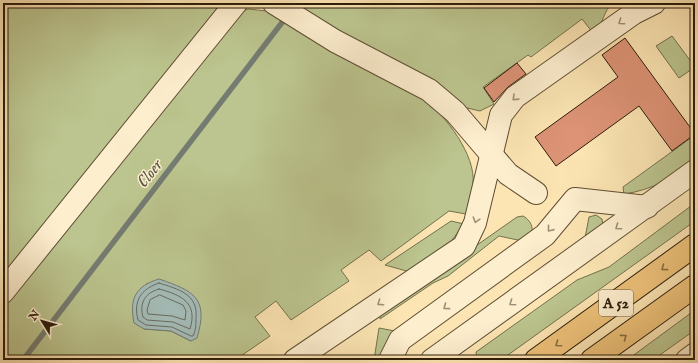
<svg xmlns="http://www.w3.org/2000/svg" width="698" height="363" font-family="'IM FELL English',serif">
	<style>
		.green { fill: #bcc58f; stroke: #74704c; fill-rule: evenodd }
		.water { fill: #a4bcb8; stroke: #747c72 }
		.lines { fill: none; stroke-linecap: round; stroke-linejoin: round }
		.shore { stroke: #686c61; stroke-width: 1 }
		.stream { stroke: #747c72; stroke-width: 5.5 }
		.building { fill: #dd9376; stroke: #2b1c0a }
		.minor-casing { stroke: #5f4e34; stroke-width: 24 }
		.highway-casing { stroke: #2b1c0a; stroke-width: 24 }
		.minor { stroke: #fdeece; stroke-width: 22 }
		.highway { stroke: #eec27a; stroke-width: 22 }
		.oneway { stroke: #9e9076 }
		.oneway2 { stroke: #8c6f42 }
		.labels { text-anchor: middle; stroke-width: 3; stroke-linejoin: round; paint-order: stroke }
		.shield { fill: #fdeece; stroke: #6a5b45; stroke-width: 1 }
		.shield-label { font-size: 15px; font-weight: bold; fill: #2b1c0a }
		.water-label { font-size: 17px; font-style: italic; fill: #555447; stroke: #fdeece }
	</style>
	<rect width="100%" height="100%" fill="#fce5b3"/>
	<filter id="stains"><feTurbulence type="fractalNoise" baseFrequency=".005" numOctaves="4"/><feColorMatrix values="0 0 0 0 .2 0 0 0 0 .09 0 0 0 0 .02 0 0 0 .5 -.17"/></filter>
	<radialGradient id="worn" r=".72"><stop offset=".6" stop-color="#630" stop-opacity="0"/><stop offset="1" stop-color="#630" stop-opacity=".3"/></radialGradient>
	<g class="green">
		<polygon points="3,3 227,3 3,282"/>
		<path d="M273,3H613C603,10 604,25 593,33L582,19L531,57L528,55L483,87L494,104L480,111L424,98C445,116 476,154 473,184C472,194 468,204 466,214L449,211L381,261L369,250L341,270L349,281L291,320L276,301L255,317L270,336L235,360H3V299L229,18L248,9L267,11ZM147,283L191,341L171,331L144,329Z"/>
		<polygon points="672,36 695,67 679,78 656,46"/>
		<path d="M695,135V161C673,178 652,190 624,194L623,187Z"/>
		<polygon points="695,203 695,221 501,360 477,360 476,352 577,280 609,267"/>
		<polygon points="596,215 602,219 603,225 584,243 589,217"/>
		<path d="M523,216C534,222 535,234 527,242L499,236L448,276L433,283L380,319V313L517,217Z"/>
		<polygon points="451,221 464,224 450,243 410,272 385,265"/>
		<polygon points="695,310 695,330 657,357 654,360 627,360"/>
		<polygon points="379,328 400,332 386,343 383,360 374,360"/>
	</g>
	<path class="water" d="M159,279C194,291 209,298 197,338L191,341L171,331L144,329L134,323C129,298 136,286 159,279Z"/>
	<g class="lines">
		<g class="shore">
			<path d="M159,283C178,289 198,294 196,317C196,324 196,330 193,336H191L172,327L146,325L138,320C133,301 141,289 159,283Z"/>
			<path d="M159,289C182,295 198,303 190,329L173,322L147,320L143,317C139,303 145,293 159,289Z"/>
			<polygon points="160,295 183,305 186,311 185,320 172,316 148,314 147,310 150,300"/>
		</g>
		<polyline class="stream" points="23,360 287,16"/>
	</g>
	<g class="building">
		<polygon points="625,38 695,134 672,151 639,106 556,166 535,137 618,77 602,55"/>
		<polygon points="517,63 526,74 508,87 494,102 484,88"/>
	</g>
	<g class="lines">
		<defs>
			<g id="minor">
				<polyline points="274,3 335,41 429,90 455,112 508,174 536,193"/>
				<polyline points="3,292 236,3"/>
				<polyline points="295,360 464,246 475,223 501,115 515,97 634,13 654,3"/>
				<polyline points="390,360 400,340 545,235 575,199 647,207"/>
				<polyline points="432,360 695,171"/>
				<polyline points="687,360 695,354"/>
			</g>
			<g id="highway">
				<polyline points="536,360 695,245"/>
				<polyline points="592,360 695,286"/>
			</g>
		</defs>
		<use href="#minor" class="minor-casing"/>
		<use href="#highway" class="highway-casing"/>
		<use href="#minor" class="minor"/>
		<use href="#highway" class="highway"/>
	</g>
	<defs><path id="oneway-chevron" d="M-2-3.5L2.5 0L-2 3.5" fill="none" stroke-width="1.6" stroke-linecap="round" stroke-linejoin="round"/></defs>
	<g class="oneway">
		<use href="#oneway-chevron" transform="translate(621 22) rotate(145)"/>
		<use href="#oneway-chevron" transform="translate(515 98) rotate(136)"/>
		<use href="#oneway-chevron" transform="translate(476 220) rotate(107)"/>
		<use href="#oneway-chevron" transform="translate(618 227) rotate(145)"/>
		<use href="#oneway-chevron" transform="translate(550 229) rotate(129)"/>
		<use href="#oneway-chevron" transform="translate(380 303) rotate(146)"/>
		<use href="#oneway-chevron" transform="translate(512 303) rotate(145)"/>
		<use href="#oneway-chevron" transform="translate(446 307) rotate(144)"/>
	</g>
	<g class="oneway2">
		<use href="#oneway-chevron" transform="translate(664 268) rotate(144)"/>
		<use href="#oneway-chevron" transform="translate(624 337) rotate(-36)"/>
		<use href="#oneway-chevron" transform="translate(558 344) rotate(145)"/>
	</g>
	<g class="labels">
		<rect class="shield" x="599" y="290" width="34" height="26" rx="3"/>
		<g class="shield-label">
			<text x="616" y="308">A 52</text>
		</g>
		<g class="water-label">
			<text transform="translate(149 173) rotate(-52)" y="6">Cloer</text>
		</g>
	</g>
	<rect width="698" height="363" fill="none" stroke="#fce5b3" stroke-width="16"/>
	<rect x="4" y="4" width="690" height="355" fill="none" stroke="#2b1c0a" stroke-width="2"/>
	<rect x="8" y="8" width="682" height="347" fill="none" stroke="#2b1c0a"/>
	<g transform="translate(42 321) rotate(307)" stroke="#fdeece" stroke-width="3" paint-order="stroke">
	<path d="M0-3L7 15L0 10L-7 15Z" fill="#2b1c0a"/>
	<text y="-6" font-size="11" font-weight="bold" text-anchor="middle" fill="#2b1c0a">N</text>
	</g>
	<rect width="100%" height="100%" filter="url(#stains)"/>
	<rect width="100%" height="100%" fill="url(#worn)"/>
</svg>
